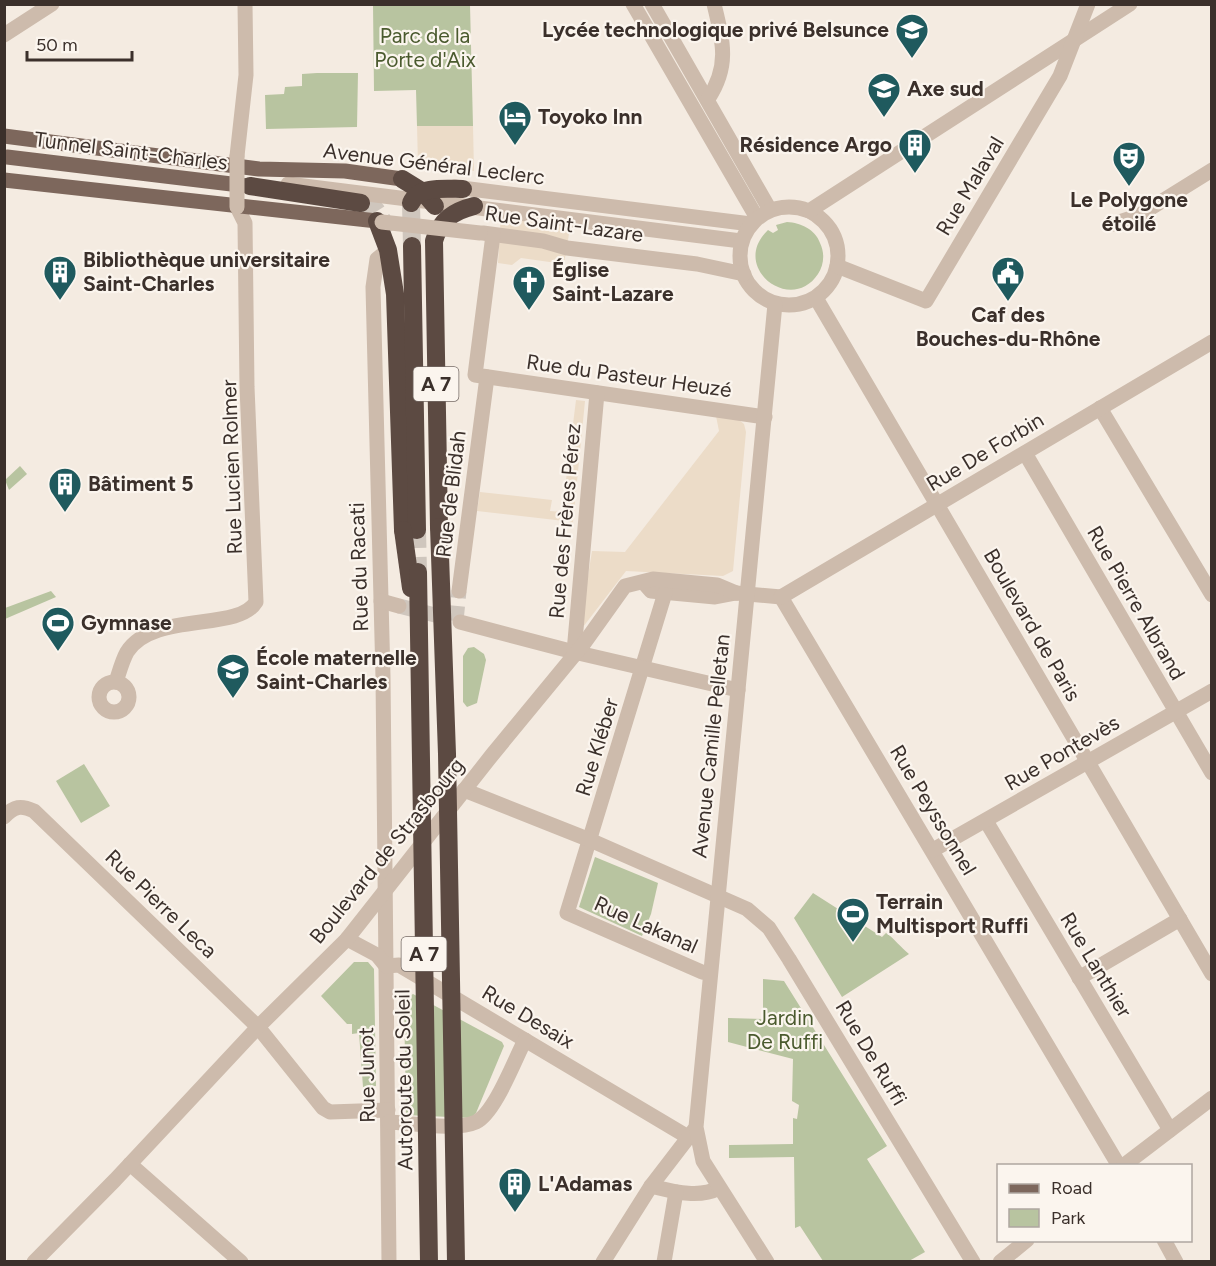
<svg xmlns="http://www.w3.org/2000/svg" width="1216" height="1266" font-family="Figtree,sans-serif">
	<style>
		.green { fill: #b8c4a0 }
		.plaza { fill: #ecdcc8 }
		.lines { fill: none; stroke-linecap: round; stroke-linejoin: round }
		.minor-tunnel { stroke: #cfc6bd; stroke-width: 15; stroke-dasharray: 15 8; stroke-linecap: butt }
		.highway-tunnel { stroke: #cfc6bd; stroke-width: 18; stroke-dasharray: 18 9; stroke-linecap: butt }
		.minor { stroke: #cdbbac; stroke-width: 15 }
		.major { stroke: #7d675c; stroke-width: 15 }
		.highway { stroke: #5c4a42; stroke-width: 18 }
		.minor-bridge { stroke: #cdbbac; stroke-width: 15 }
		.highway-bridge { stroke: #5c4a42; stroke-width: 18 }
		.labels { text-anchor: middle; stroke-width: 4.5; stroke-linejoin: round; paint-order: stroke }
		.shield { fill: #fbf5ee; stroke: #756b66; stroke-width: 1.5 }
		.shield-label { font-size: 20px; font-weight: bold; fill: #3b302b }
		.poi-label { font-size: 21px; font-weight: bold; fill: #3b302b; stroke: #fbf5ee; text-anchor: start }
		.park-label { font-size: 21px; fill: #4a5a2e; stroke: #fbf5ee }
		.street-label { font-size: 21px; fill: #3b302b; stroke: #fbf5ee }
	</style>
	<rect width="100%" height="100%" fill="#f4ebe1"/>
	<g class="green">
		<polygon points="373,5 470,5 473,126 417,126 416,90 374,91"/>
		<polygon points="317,73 358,73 357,127 266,129 265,95 284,94 285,87 302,86 302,74"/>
		<path d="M787,222C801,223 815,229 820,243C825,253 824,265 818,274C791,315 729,267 768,230L773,233L778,230L776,225Z"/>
		<polygon points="20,466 27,474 9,490 5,480"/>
		<polygon points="51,591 56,597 5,619 5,608"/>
		<polygon points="474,647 484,654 486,660 477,703 467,707 463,702 463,656 468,648"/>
		<polygon points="84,764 110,806 81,823 56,781"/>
		<polygon points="595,857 658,883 651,914 642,936 579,907"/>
		<path d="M813,893L882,937L886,933C895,939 900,947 909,954L842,997L794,918Z"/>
		<polygon points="354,962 368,962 374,969 376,1086 363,1087 359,1033 352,1034 352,1024 347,1024 321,996"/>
		<polygon points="763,979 784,981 887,1146 867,1159 925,1252 909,1261 823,1261 800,1226 795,1228 794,1157 729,1158 729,1145 793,1144 793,1118 797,1119 799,1105 792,1101 793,1059 728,1042 728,1018 763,1019"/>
		<polygon points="413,994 502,1042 504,1046 476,1113 471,1118 406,1115 404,1000"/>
	</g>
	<g class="plaza">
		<polygon points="417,126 473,126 474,171 418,164"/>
		<polygon points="501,213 571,222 564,264 521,258 512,265 498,263"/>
		<polygon points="576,400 585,401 573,522 477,511 480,492 552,500 550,511 562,512"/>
		<polygon points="716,416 739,420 744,424 746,432 733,571 723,576 626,571 583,627 580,626 592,551 625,552 719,431"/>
	</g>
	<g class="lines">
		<g class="minor-tunnel">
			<polyline points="399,606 451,619"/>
			<polyline points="456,621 459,591"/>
		</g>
		<g class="highway-tunnel">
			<polyline points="361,203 376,210 390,232"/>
			<polyline points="411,203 412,246"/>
			<polyline points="417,530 418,572"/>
		</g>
		<g class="minor">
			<polyline points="633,4 757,218"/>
			<polyline points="652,4 770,210"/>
			<polyline points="4,35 52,4"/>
			<path d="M708,99C730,66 723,41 714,4"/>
			<polyline points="237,156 246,75 245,4"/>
			<polyline points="288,184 741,241"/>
			<polyline points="454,187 751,224"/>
			<circle cx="789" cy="256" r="49"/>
			<polyline points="809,211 1130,4"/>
			<polyline points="1113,224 1138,216 1212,170"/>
			<polyline points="483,233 543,241 567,248 697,264 744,274"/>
			<polyline points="493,235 475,375 765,417"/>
			<polyline points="388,250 377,259 373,287 383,677 389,1262"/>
			<polyline points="837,266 926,301 1060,76 1088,4"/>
			<polyline points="816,298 1212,974"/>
			<polyline points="1100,408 1212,595"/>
			<polyline points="1025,453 1212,773"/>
			<polyline points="644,583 651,591 715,597 736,593 781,597"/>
			<polyline points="459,591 487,377"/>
			<polyline points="665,593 567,913 702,972 710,973"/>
			<polyline points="781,597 1119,1166"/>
			<polyline points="781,597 1212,342"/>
			<polyline points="381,601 399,606"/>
			<polyline points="460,622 574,652 738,690"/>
			<polyline points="574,652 597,393"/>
			<path d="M116,682C119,673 122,661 127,652C153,611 238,632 256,602L247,387L245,223L237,207"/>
			<circle cx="114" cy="697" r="15"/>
			<polyline points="464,790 590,840 747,909 769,928 789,959 973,1262"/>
			<path d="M4,817C14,806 21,805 34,811L258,1027L323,1108L330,1112L388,1110"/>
			<polyline points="986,821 1170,1130"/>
			<polyline points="933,850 1212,691"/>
			<polyline points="347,939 377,955 386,966 399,965 688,1137"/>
			<polyline points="1079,978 1180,919"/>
			<path d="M389,1122C411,1123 457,1131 476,1122C495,1113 515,1059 525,1040"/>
			<polyline points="130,1164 241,1262"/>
			<polyline points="1123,1166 1212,1098"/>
			<path d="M651,1186C672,1191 698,1199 719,1188"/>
			<polyline points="1164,1240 1176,1262"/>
			<polyline points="34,1262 115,1180 258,1027 347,939 492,755 585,642 625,586 653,579 717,585 736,593"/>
			<polyline points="603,1262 651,1186 694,1130"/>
			<polyline points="664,1262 676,1192"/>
			<polyline points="767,1262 703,1161 696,1127 775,304"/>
			<polyline points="1000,1262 1027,1240"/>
		</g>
		<g class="major">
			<polyline points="4,136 259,169 345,171 402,179"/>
			<polyline points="7,157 248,186"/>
			<polyline points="4,180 377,221"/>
		</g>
		<g class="highway">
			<polyline points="402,179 423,192 435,206"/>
			<polyline points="250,186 361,203"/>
			<path d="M411,203C419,185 448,189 463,189"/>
			<polyline points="377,221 388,250 395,294 403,530"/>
			<polyline points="412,246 417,530"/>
			<path d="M439,527L434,241C440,220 454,211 474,206"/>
		</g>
		<g class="minor-bridge">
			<polyline points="237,207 237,156"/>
			<polyline points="382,222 480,233"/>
		</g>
		<g class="highway-bridge">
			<polyline points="439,527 447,754 456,1262"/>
			<polyline points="403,530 411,588"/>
			<polyline points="418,572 429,1262"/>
		</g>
	</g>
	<defs>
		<symbol id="school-pin" viewBox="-11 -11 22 30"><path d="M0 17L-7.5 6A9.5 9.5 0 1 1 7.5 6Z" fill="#1f5a5e" stroke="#fbf5ee"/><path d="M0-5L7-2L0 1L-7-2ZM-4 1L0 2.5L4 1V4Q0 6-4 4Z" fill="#fff"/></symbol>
		<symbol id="university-pin" viewBox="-11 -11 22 30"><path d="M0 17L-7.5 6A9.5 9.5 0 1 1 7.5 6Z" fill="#1f5a5e" stroke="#fbf5ee"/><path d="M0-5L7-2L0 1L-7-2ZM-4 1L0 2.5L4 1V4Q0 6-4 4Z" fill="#fff"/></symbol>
		<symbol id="hotel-pin" viewBox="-11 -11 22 30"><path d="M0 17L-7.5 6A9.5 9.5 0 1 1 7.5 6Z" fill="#1f5a5e" stroke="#fbf5ee"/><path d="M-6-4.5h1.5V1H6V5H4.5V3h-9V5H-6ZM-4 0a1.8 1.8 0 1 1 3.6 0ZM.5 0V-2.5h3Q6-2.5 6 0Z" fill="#fff"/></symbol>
		<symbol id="building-pin" viewBox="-11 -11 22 30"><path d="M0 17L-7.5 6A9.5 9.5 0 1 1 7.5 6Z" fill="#1f5a5e" stroke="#fbf5ee"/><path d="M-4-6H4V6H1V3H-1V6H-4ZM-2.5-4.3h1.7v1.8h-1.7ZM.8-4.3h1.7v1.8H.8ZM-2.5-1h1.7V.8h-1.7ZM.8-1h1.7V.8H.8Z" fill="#fff"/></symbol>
		<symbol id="theatre-pin" viewBox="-11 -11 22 30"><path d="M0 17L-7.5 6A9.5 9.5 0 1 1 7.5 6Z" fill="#1f5a5e" stroke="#fbf5ee"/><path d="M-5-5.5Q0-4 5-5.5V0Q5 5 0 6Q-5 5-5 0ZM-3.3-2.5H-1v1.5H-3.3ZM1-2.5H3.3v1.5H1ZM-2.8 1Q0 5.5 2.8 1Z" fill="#fff"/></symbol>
		<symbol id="civic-pin" viewBox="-11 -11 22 30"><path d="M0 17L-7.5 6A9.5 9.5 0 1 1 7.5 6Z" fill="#1f5a5e" stroke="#fbf5ee"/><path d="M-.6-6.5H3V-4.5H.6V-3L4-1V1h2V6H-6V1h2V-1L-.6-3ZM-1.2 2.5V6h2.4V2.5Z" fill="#fff"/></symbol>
		<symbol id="church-pin" viewBox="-11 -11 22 30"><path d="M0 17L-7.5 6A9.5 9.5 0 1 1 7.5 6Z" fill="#1f5a5e" stroke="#fbf5ee"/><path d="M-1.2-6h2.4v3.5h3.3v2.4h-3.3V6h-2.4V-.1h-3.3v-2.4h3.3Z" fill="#fff"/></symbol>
		<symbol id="stadium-pin" viewBox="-11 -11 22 30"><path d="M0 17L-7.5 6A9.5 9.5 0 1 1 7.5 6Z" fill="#1f5a5e" stroke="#fbf5ee"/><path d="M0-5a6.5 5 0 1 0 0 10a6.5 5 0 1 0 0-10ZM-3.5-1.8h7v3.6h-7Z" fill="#fff"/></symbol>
	</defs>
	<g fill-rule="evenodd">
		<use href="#school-pin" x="893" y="11" width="38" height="52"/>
		<use href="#university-pin" x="865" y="70" width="38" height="52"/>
		<use href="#hotel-pin" x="496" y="98" width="38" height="52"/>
		<use href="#building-pin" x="896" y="126" width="38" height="52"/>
		<use href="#theatre-pin" x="1110" y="139" width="38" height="52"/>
		<use href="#building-pin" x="41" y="253" width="38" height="52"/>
		<use href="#civic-pin" x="989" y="254" width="38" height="52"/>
		<use href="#church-pin" x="510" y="263" width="38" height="52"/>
		<use href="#building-pin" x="46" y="465" width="38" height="52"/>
		<use href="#stadium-pin" x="39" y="604" width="38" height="52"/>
		<use href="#school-pin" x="214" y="651" width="38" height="52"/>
		<use href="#stadium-pin" x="834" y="895" width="38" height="52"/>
		<use href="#building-pin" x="496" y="1165" width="38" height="52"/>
	</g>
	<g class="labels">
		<g class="shield">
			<rect x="413.5" y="367" width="45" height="34" rx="4.5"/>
			<rect x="401.5" y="937" width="45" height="34" rx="4.5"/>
		</g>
		<g class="shield-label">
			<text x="436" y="391">A 7</text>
			<text x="424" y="961">A 7</text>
		</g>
		<g class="poi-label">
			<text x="889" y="37" text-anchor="end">Lycée technologique privé Belsunce</text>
			<text x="907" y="96">Axe sud</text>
			<text x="538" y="124">Toyoko Inn</text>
			<text x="892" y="152" text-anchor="end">Résidence Argo</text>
			<text x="1129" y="207" text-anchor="middle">Le Polygone<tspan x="1129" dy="24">étoilé</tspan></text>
			<text x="83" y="267">Bibliothèque universitaire<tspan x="83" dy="24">Saint-Charles</tspan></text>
			<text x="552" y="277">Église<tspan x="552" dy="24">Saint-Lazare</tspan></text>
			<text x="1008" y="322" text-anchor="middle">Caf des<tspan x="1008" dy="24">Bouches-du-Rhône</tspan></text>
			<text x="88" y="491">Bâtiment 5</text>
			<text x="81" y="630">Gymnase</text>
			<text x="256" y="665">École maternelle<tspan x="256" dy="24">Saint-Charles</tspan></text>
			<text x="876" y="909">Terrain<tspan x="876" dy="24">Multisport Ruffi</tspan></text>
			<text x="538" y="1191">L'Adamas</text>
		</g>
		<g class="park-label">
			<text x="425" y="43">Parc de la<tspan x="425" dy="24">Porte d'Aix</tspan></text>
			<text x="785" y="1025">Jardin<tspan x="785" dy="24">De Ruffi</tspan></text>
		</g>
		<g class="street-label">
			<text transform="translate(131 151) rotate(7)" y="7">Tunnel Saint-Charles</text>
			<text transform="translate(434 164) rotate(7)" y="7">Avenue Général Leclerc</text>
			<text transform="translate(970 186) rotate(-59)" y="7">Rue Malaval</text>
			<text transform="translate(564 224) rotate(8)" y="7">Rue Saint-Lazare</text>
			<text transform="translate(629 376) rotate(8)" y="7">Rue du Pasteur Heuzé</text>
			<text transform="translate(985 452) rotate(-31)" y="7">Rue De Forbin</text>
			<text transform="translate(232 467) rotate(-92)" y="7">Rue Lucien Rolmer</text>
			<text transform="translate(451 494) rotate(-83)" y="7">Rue de Blidah</text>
			<text transform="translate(565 521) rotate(-85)" y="7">Rue des Frères Pérez</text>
			<text transform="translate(359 567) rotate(-92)" y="7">Rue du Racati</text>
			<text transform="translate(1136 603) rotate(60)" y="7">Rue Pierre Albrand</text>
			<text transform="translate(1032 625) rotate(60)" y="7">Boulevard de Paris</text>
			<text transform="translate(711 746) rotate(-84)" y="7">Avenue Camille Pelletan</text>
			<text transform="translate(597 747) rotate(-73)" y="7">Rue Kléber</text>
			<text transform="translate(1062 753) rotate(-30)" y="7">Rue Pontevès</text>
			<text transform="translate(933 810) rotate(59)" y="7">Rue Peyssonnel</text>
			<text transform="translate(387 851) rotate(-51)" y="7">Boulevard de Strasbourg</text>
			<text transform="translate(161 904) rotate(44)" y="7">Rue Pierre Leca</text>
			<text transform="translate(646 925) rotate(24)" y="7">Rue Lakanal</text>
			<text transform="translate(1096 965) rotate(59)" y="7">Rue Lanthier</text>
			<text transform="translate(528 1017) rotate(31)" y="7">Rue Desaix</text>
			<text transform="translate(871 1053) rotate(59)" y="7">Rue De Ruffi</text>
			<text transform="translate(367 1075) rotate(-91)" y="7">Rue Junot</text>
			<text transform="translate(404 1080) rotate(-91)" y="7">Autoroute du Soleil</text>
		</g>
	</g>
	<rect width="1216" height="1266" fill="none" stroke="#3b302b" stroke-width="12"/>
	<rect x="997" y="1164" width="195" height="78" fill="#fbf5ee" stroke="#aea6a0" stroke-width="1.5"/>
	<rect x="1009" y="1184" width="30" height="9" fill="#7d675c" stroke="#aea6a0" stroke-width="1.5"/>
	<text x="1051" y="1194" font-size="18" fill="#3b302b">Road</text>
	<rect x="1009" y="1209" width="30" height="18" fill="#b8c4a0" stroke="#aea6a0" stroke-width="1.5"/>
	<text x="1051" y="1224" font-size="18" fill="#3b302b">Park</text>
	<path d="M27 51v9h105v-9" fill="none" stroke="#3b302b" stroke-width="3"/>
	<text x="36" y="51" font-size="18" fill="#3b302b" stroke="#fbf5ee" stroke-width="4.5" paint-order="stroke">50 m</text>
</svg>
